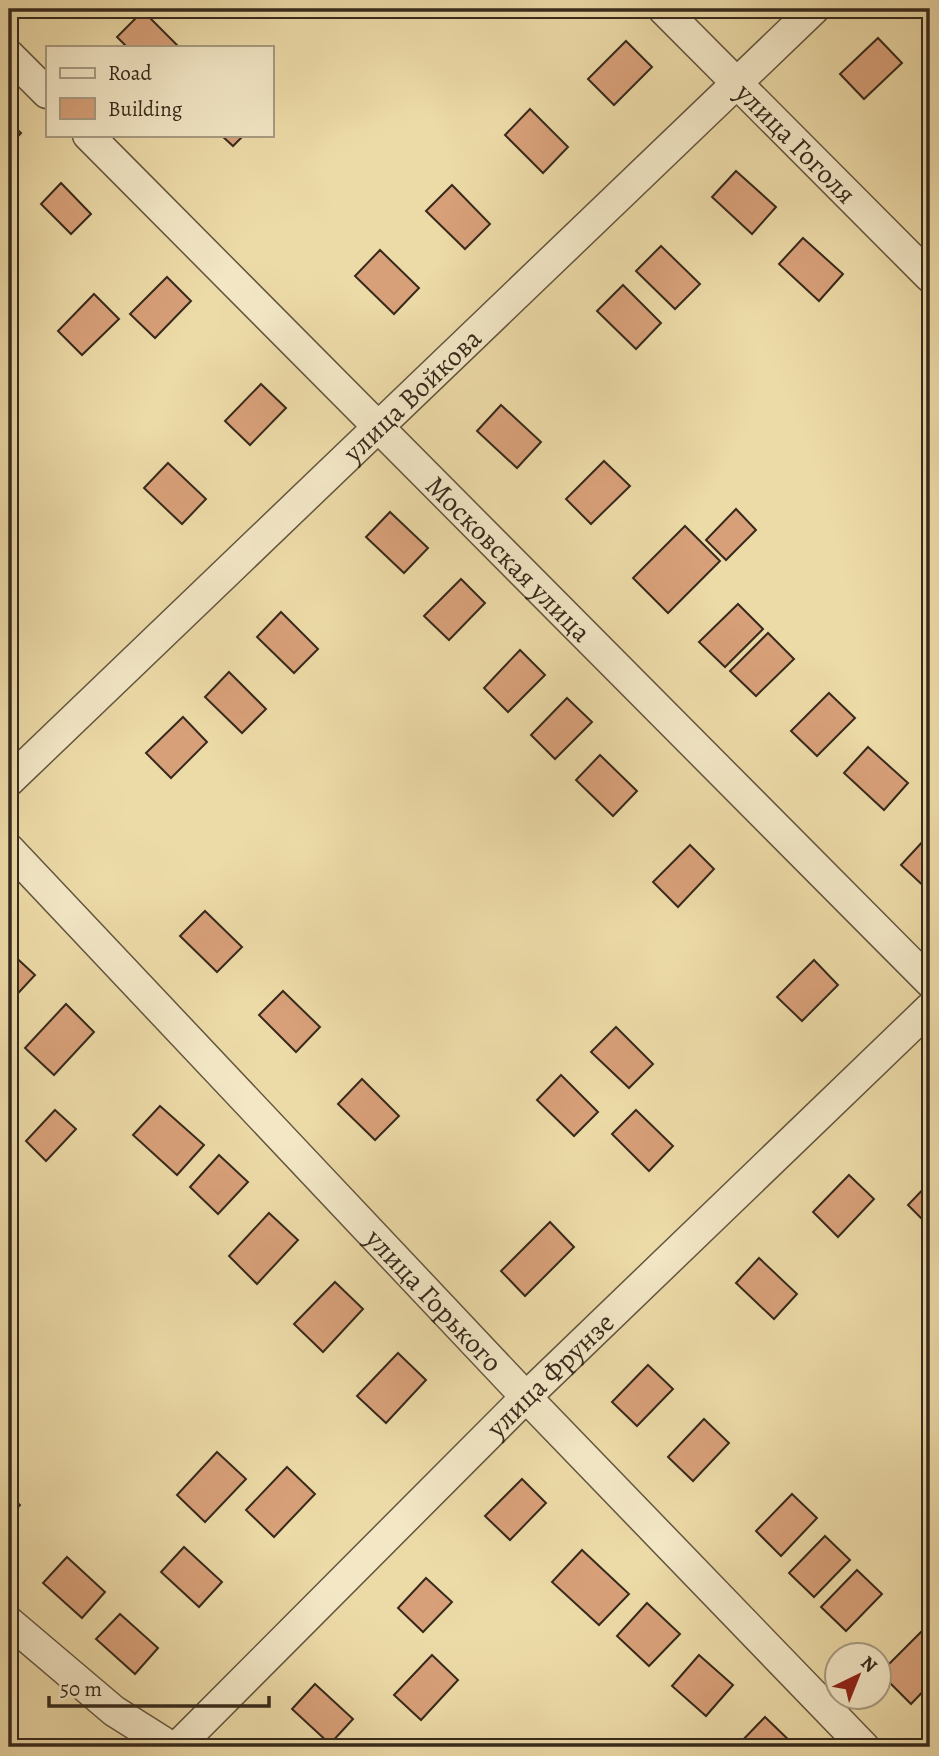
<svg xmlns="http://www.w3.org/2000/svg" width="939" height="1756" font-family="Alegreya,serif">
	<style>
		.building { fill: #d8a079; stroke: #372a1c; stroke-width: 2 }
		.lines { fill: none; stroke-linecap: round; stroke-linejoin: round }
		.street-casing { stroke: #64563f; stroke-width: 33 }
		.street { stroke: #f3e7c6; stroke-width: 30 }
		.labels { text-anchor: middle; stroke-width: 5; stroke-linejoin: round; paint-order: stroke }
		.street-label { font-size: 28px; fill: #372a1c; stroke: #f3e7c6 }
	</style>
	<rect width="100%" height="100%" fill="#ecdaa7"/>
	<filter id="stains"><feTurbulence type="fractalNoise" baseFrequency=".00286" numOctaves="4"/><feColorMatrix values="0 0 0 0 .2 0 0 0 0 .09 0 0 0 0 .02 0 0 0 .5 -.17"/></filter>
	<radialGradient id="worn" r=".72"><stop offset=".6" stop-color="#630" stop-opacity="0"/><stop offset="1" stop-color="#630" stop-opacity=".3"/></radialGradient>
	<g class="building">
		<polygon points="143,11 179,47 127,47 117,37"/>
		<polygon points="878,38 902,63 864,99 840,74"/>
		<polygon points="626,41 652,67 614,105 588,79"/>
		<polygon points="530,109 568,147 543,173 505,135"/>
		<polygon points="9,122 21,133 9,146"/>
		<polygon points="221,135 244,135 233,146"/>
		<polygon points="736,171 776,207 752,234 712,197"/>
		<polygon points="61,183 91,214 71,234 41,204"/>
		<polygon points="452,185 490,224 465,249 426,211"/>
		<polygon points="803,238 843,274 819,301 779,264"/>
		<polygon points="661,246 700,284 675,309 636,271"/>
		<polygon points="380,250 419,288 394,314 355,276"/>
		<polygon points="167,277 191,301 155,338 130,314"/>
		<polygon points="623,285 661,323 636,349 597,311"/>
		<polygon points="94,294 119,319 82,355 58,331"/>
		<polygon points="261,384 286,408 250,445 225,421"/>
		<polygon points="501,405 541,442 517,468 477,431"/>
		<polygon points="604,461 630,486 591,524 566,499"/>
		<polygon points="168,463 206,499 182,524 144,488"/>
		<polygon points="736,509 756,530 726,560 706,540"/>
		<polygon points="390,512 428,548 404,573 366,537"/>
		<polygon points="685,526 720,561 668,613 633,578"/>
		<polygon points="461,579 485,603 449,640 424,616"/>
		<polygon points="738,604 763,629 725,667 699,642"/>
		<polygon points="281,612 318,649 294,673 257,637"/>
		<polygon points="768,633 794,659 756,696 730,671"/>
		<polygon points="520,650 545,675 508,712 484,688"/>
		<polygon points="229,672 266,709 242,733 205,697"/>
		<polygon points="829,693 855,718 817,756 791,731"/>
		<polygon points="567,698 592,722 555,759 531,735"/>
		<polygon points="183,717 207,742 171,778 146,753"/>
		<polygon points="868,747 908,783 884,810 844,773"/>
		<polygon points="600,755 637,791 613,816 576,780"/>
		<polygon points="925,839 930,844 930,892 901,865"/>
		<polygon points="690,845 714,869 678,907 653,882"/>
		<polygon points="205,911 242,947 217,972 180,936"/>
		<polygon points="9,951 35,975 9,1003"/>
		<polygon points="814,960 838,985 802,1021 777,997"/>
		<polygon points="283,991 320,1027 296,1052 259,1015"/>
		<polygon points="66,1004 94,1032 54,1075 25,1048"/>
		<polygon points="616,1027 653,1064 629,1088 591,1052"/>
		<polygon points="561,1075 598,1112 574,1136 537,1100"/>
		<polygon points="362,1079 399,1116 375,1140 338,1104"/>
		<polygon points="160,1106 204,1145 177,1175 133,1135"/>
		<polygon points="55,1110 76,1129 46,1161 26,1141"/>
		<polygon points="636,1110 673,1146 649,1171 612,1134"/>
		<polygon points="219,1155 248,1182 218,1214 190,1187"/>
		<polygon points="849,1175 874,1199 838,1237 813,1212"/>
		<polygon points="930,1182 930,1227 908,1205"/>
		<polygon points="269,1213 298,1240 257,1284 229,1256"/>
		<polygon points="550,1222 574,1247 525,1296 501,1271"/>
		<polygon points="759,1258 797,1294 774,1319 736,1283"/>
		<polygon points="335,1282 363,1309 323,1352 294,1324"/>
		<polygon points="398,1353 426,1380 386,1423 357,1396"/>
		<polygon points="648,1365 673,1389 637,1426 612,1402"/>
		<polygon points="704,1419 729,1443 693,1481 668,1457"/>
		<polygon points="217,1452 246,1479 205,1522 177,1495"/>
		<polygon points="287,1467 315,1494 274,1537 246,1510"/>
		<polygon points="522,1479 546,1503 510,1540 485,1516"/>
		<polygon points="792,1494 817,1518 781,1556 756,1531"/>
		<polygon points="9,1495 20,1505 9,1518"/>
		<polygon points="825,1536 850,1560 814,1597 789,1573"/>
		<polygon points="184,1547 222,1582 199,1607 161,1572"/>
		<polygon points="582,1550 629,1594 599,1625 552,1582"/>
		<polygon points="67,1557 105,1592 82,1618 43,1583"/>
		<polygon points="857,1570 882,1594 846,1631 821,1607"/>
		<polygon points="426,1578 452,1602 423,1632 398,1608"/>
		<polygon points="647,1603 680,1634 649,1666 617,1636"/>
		<polygon points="120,1614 158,1648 135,1674 96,1639"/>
		<polygon points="926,1627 930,1631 930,1684 911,1704 880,1673"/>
		<polygon points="432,1655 458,1680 421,1720 394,1695"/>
		<polygon points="699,1655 733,1685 706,1716 672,1686"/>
		<polygon points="315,1684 353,1719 330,1744 292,1709"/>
		<polygon points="765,1717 795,1746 736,1747"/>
	</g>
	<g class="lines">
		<defs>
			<g id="street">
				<path id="s1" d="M663,9L930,277"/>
				<polyline points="9,55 47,93"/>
				<path id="s2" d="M88,135L930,982"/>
				<path id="s3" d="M9,781L814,9"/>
				<path id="s4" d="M9,849L526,1397L864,1747"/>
				<polyline points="9,1622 114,1711 171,1747"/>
				<path id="s5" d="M177,1747L526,1397L930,1008"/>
			</g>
		</defs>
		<use href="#street" class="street-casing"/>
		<use href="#street" class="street"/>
	</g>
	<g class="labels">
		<g class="street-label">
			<text dy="10" stroke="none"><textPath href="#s1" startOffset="189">улица Гоголя</textPath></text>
			<text dy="10" stroke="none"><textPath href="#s3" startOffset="558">улица Войкова</textPath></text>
			<text dy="10" stroke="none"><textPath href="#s2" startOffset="597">Московская улица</textPath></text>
			<text dy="10" stroke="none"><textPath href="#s4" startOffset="620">улица Горького</textPath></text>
			<text dy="10" stroke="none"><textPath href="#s5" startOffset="527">улица Фрунзе</textPath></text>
		</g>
	</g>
	<rect width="939" height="1756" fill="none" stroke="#ecdaa7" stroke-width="35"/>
	<rect x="10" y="10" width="918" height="1735" fill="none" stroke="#372a1c" stroke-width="3.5"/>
	<rect x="18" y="18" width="904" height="1721" fill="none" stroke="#372a1c" stroke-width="2"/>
	<rect x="46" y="46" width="228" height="91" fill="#f3e7c6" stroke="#a89b82" stroke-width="2"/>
	<rect x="60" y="68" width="35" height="10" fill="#f3e7c6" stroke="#a89b82" stroke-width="2"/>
	<text x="108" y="80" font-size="21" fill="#372a1c">Road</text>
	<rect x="60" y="98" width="35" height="21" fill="#d8a079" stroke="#a89b82" stroke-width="2"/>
	<text x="108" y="116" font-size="21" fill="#372a1c">Building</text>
	<g transform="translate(858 1676) rotate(43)"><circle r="33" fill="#f3e7c6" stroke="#a89b82" stroke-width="2"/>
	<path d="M0-5L12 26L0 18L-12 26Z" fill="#8f2418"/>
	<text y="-10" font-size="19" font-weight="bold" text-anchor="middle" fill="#372a1c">N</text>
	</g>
	<path d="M49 1696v10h220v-10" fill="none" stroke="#372a1c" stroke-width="3.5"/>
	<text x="60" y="1696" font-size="21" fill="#372a1c" stroke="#f3e7c6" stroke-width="5" paint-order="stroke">50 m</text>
	<rect width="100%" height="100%" filter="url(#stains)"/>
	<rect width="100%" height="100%" fill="url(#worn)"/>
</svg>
